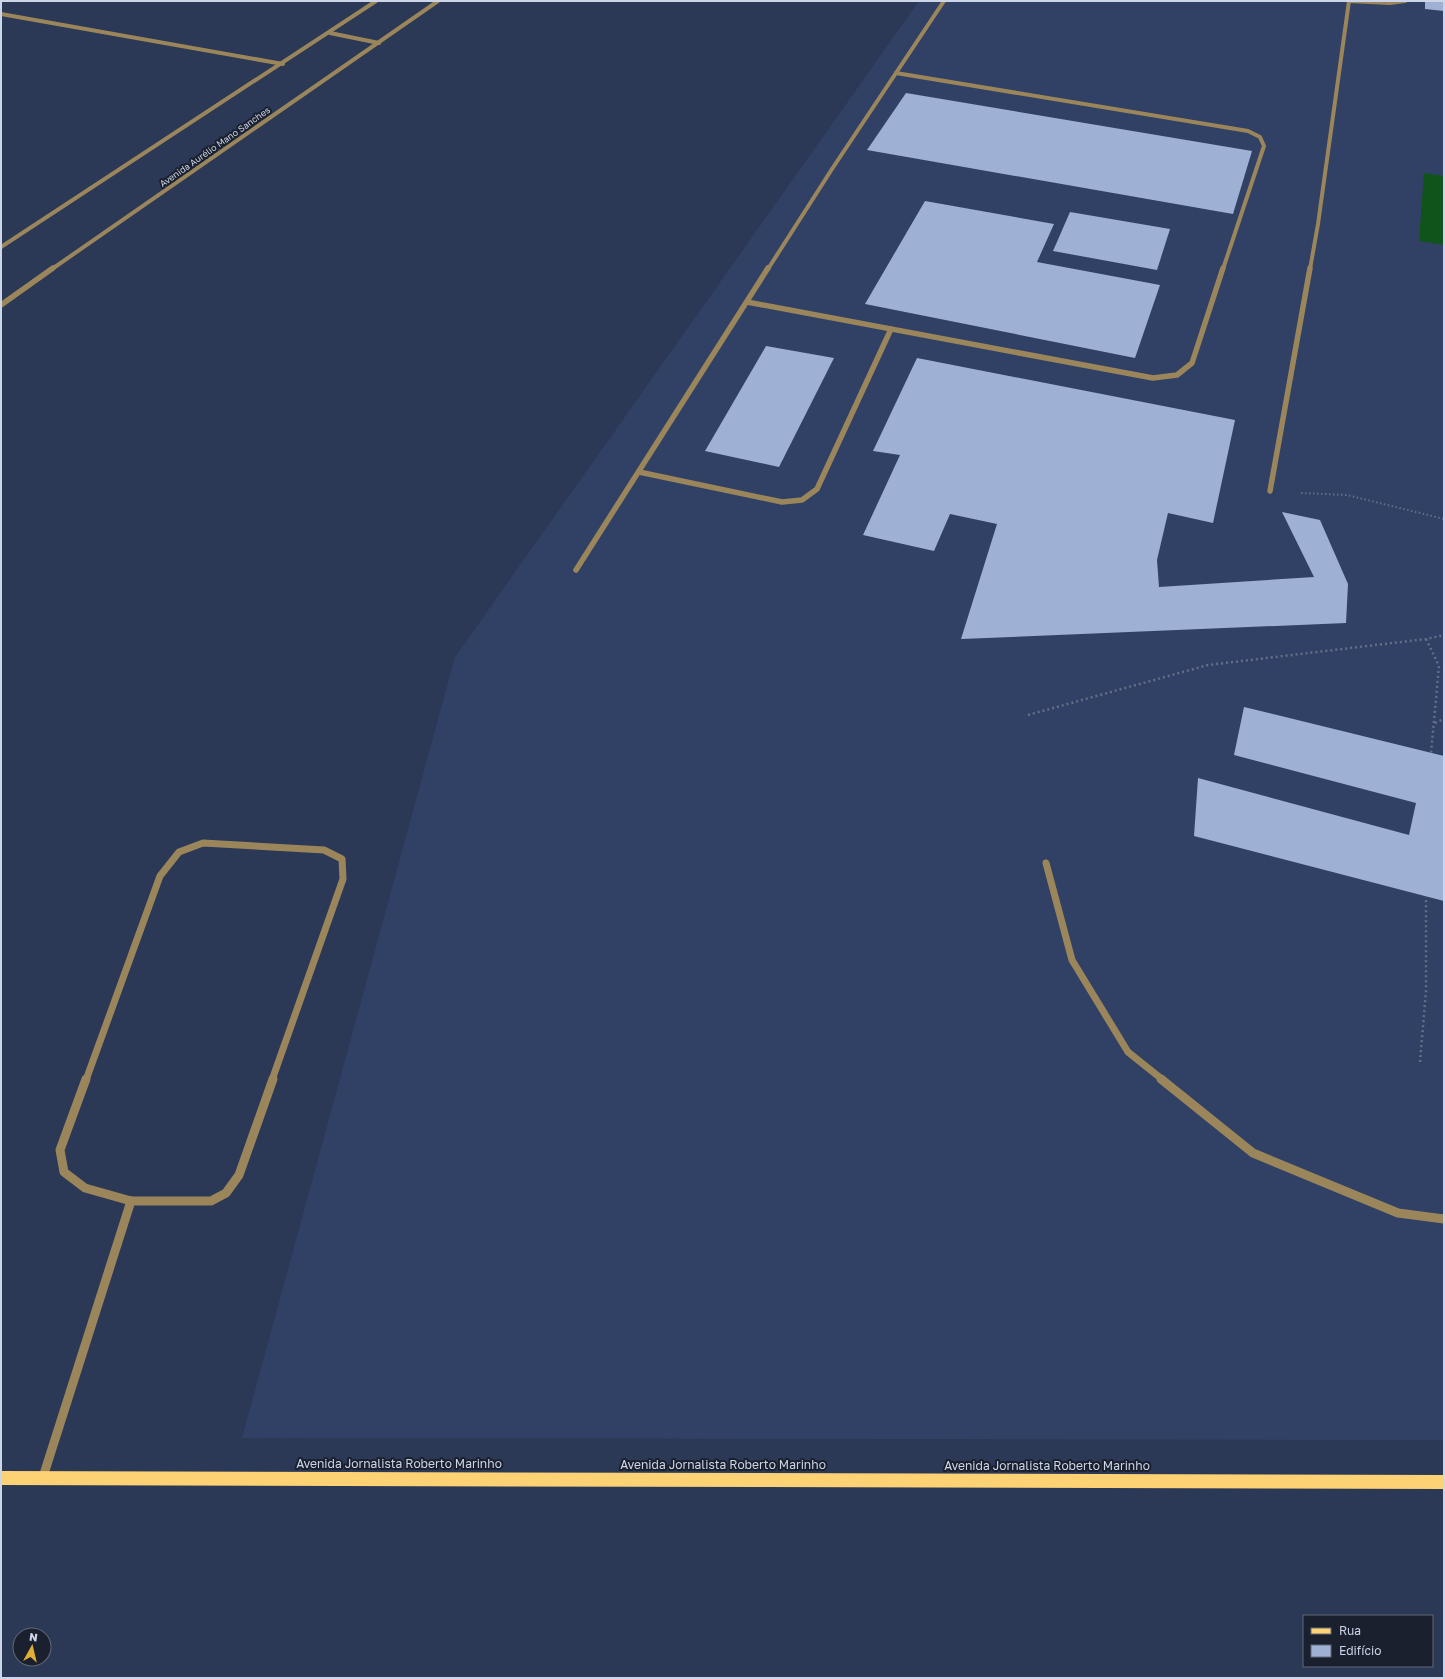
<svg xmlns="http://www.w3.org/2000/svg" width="1445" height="1679" font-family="'Golos Text',sans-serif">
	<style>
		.built { fill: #314165 }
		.green { fill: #10531b }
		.building { fill: #9fb0d5 }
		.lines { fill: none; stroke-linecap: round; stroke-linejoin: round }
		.path-far1 { stroke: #636f89; stroke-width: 2; stroke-dasharray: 1.5 2.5; stroke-linecap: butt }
		.path { stroke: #636f89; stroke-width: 2.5; stroke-dasharray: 2 3; stroke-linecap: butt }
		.minor-far3 { stroke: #9b865b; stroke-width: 4 }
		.minor-far2 { stroke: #9b865b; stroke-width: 5.5 }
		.minor-far1 { stroke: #9b865b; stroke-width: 7 }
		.minor { stroke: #9b865b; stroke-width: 9 }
		.major { fill: #fdd274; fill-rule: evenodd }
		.labels { text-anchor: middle; stroke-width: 4; stroke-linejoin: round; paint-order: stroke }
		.far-street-label { font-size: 9px; fill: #cdd6e9; stroke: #1a202e }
		.near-street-label { font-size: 12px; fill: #cdd6e9; stroke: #1a202e }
	</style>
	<rect width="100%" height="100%" fill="#2b3856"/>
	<polygon class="built" points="919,1 1444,1 1444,1440 242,1438 455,657"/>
	<polygon class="green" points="1424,173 1444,176 1444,245 1419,241"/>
	<g class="building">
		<polygon points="1425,1 1444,1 1444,11 1425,9"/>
		<polygon points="906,93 1252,151 1233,214 867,150"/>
		<polygon points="925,201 1054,224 1037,262 1160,285 1135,358 865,304"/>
		<polygon points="1070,212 1170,229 1157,270 1053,251"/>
		<polygon points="766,346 834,358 779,467 705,451"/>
		<polygon points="917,358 1235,420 1213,523 1168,513 1157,560 1159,587 1314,577 1282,512 1320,520 1348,584 1346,623 961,639 997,524 950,514 934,551 863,535 900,455 873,451"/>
		<polygon points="1244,707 1444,756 1444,901 1194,836 1198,778 1409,835 1416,803 1234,755"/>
	</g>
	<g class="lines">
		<polyline class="path-far1" points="1301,493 1347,495 1444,519"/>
		<g class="path">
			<polyline points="1426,639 1439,666 1431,753"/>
			<polyline points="1028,715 1208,665 1426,639 1444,635"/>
			<polyline points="1435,723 1444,719"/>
			<polyline points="1420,1062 1426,991 1426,897"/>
		</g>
		<g class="minor-far3">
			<polyline points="1349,1 1390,3 1405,1"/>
			<polyline points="1,14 283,64"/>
			<polyline points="330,33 379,43"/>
			<polyline points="896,73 1248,131 1260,137 1264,146 1223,269"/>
			<polyline points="1,247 376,1"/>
			<polyline points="52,269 438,1"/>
			<polyline points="768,269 832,169 944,1"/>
			<polyline points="1310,269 1318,224 1349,1"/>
		</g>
		<g class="minor-far2">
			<polyline points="747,302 1153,378 1177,375 1192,363 1223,268"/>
			<polyline points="1,305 53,268"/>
			<polyline points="639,472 782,502 802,500 817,489 891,329"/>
			<polyline points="1270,491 1310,268"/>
			<polyline points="576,570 768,268"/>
		</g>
		<g class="minor-far1">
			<polyline points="1046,863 1072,960 1128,1052 1163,1080"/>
			<polyline points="86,1080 160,876 179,852 203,843 324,850 342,859 343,879 272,1080"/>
		</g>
		<g class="minor">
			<polyline points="86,1079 60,1150 64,1172 85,1188 131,1201"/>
			<polyline points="1161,1079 1253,1153 1398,1213 1444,1219"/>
			<polyline points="131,1201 211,1201 226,1193 239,1175 273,1079"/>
			<polyline points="43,1477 131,1201"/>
		</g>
		<polygon class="major" points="1,1471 1444,1475 1444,1489 1,1485"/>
	</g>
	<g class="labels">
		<g class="far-street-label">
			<text transform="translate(215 147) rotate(-35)" y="3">Avenida Aurélio Mano Sanches</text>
		</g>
		<g class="near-street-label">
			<text x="399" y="1468">Avenida Jornalista Roberto Marinho</text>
			<text x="723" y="1469">Avenida Jornalista Roberto Marinho</text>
			<text x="1047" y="1470">Avenida Jornalista Roberto Marinho</text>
		</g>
	</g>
	<rect width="1445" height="1679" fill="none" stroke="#cdd6e9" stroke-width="4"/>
	<rect x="1303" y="1615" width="130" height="52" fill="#1a202e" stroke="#626979"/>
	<rect x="1311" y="1628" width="20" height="6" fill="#fdd274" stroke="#626979"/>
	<text x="1339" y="1635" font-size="12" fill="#cdd6e9">Rua</text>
	<rect x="1311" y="1645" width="20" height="12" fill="#9fb0d5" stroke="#626979"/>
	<text x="1339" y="1655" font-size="12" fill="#cdd6e9">Edifício</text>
	<g transform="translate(32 1647) rotate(8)"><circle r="19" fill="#1a202e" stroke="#626979"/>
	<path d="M0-3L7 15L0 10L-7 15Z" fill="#e1af34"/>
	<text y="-6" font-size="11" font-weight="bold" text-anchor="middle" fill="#cdd6e9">N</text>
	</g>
</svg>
